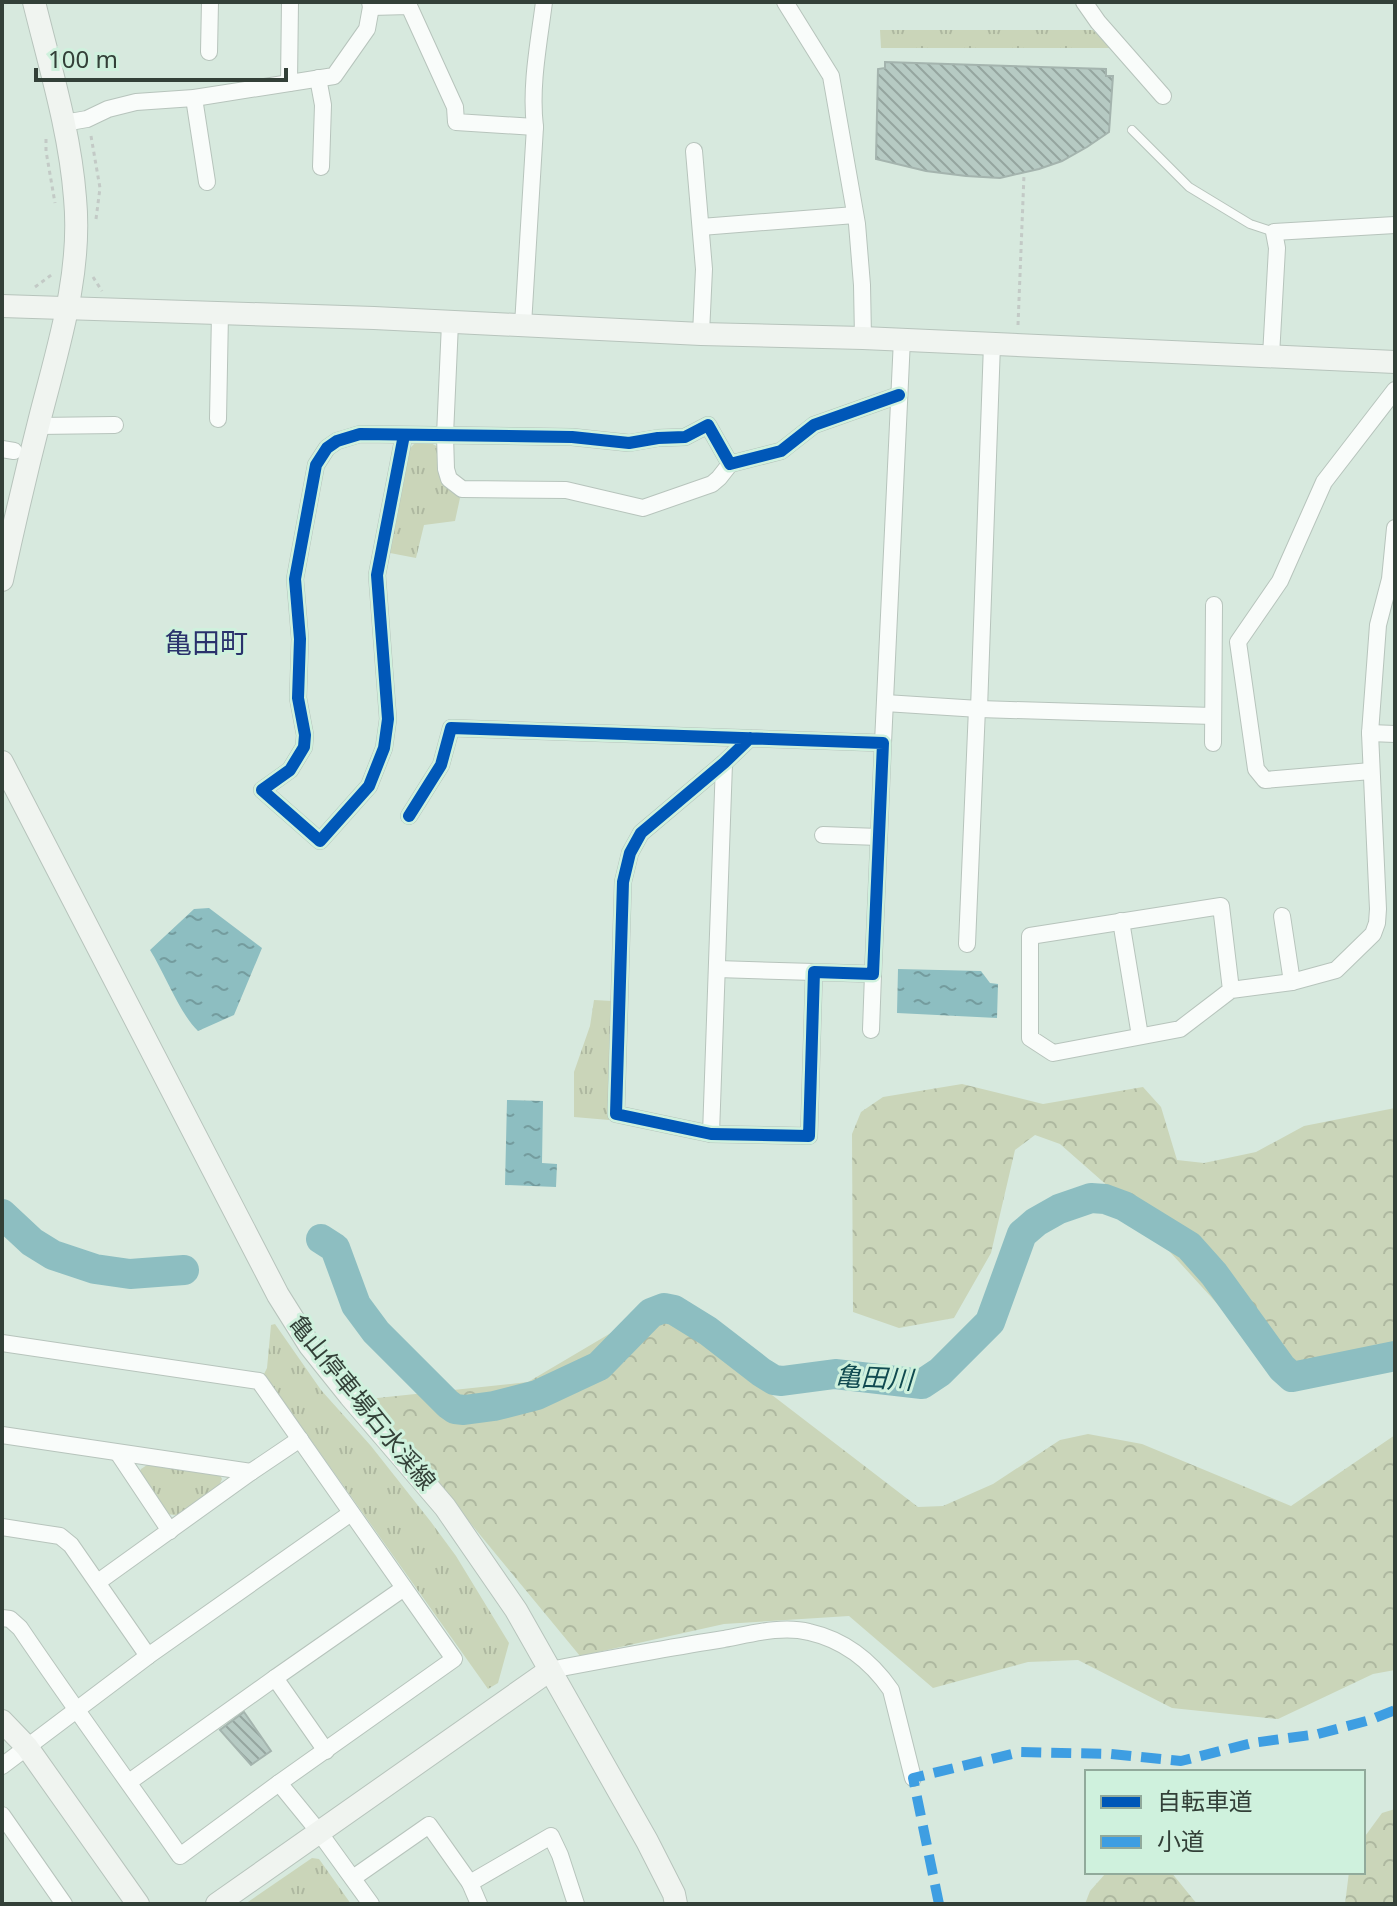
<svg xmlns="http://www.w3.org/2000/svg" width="1397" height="1906" font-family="'Noto Sans','Noto Sans JP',sans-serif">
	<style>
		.forest { fill: url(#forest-crowns) }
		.park { fill: url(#park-tufts) }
		.water { fill: url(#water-ripples) }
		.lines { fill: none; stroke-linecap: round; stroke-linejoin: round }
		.river { stroke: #8dbec1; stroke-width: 30 }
		.building { fill: url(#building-back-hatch); stroke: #a4b4ae; stroke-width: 2 }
		.lane-casing { stroke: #b7c4bc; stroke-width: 10 }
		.street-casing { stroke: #b7c4bc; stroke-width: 18 }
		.secondary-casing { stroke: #b7c4bc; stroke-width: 24 }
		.path { stroke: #c3cac6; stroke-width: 3; stroke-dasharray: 4 4; stroke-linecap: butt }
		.lane { stroke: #f9fcfa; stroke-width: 8 }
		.street { stroke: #f9fcfa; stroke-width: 16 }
		.secondary { stroke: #f0f4f0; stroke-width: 22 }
		.quiet { stroke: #3e9ee2; stroke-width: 10; stroke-dasharray: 20 10; stroke-linecap: butt }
		.cycleway-casing { stroke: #cff1dd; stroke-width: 17 }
		.cycleway { stroke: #0057b8; stroke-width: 12 }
		.labels { text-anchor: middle; stroke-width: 6; stroke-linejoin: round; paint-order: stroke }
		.street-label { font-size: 24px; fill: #334038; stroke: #cff1dd }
		.water-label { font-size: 26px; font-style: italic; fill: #104a50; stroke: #cff1dd }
		.quarter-label { font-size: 28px; fill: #2a326c; stroke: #cff1dd }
	</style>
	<defs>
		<pattern id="forest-crowns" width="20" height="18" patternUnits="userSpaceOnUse" patternTransform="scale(2)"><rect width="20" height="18" fill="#cad5b9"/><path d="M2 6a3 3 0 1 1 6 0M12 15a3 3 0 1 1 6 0" fill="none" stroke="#aeb8a0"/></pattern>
		<pattern id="park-tufts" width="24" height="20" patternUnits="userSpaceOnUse" patternTransform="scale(2)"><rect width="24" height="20" fill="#cad5b9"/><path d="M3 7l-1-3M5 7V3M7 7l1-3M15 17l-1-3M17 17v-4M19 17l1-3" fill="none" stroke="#aeb8a0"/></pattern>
		<pattern id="water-ripples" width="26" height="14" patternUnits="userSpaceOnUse" patternTransform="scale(2)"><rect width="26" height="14" fill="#8dbec1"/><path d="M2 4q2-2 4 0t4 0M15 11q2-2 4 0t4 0" fill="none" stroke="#749c9e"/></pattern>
		<pattern id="building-back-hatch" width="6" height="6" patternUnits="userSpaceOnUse" patternTransform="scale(2)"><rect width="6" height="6" fill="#b6cac3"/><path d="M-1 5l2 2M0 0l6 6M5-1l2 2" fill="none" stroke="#95a59f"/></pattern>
	</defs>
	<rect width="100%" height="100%" fill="#d7e9de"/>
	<g class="forest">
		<polygon points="962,1084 1043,1104 1143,1087 1161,1107 1177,1160 1204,1163 1256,1152 1304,1126 1395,1108 1395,1345 1285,1378 1118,1195 1060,1144 1035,1135 1015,1150 991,1253 954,1318 899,1328 853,1312 852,1134 861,1112 883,1097"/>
		<polygon points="673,1314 698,1319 772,1395 918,1507 943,1506 993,1484 1060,1440 1088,1434 1142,1444 1291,1506 1395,1435 1395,1670 1373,1674 1278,1719 1172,1708 1078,1660 1028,1662 933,1688 849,1616 724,1624 580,1656 368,1399 528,1382 621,1327"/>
		<polygon points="1395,1809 1395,1904 1345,1904 1349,1872 1363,1872 1363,1839 1382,1813"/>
		<polygon points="1110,1872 1171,1872 1197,1904 1085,1904 1090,1891 1106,1873"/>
	</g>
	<g class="park">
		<polygon points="880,30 1093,30 1110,48 881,48"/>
		<polygon points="416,442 431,443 438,447 449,488 460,498 455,521 424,525 416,558 390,553 410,448"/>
		<polygon points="594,1000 612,1001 609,1120 574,1117 574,1072 590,1026"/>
		<polygon points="275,1324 321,1390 371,1446 431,1522 456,1556 509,1643 498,1683 488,1689 264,1374 267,1368 271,1325"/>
		<polygon points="147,1465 220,1475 222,1479 218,1488 179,1516 168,1514 139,1473 141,1469"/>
		<polygon points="312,1858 319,1859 351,1904 245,1904"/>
	</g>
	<g class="water">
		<path d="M209,908L262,948L234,1015L198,1031C180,1014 165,974 150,950L194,909Z"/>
		<polygon points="898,969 981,971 990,983 998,984 997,1018 897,1013"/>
		<polygon points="507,1100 543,1101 542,1163 557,1164 556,1187 505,1185"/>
	</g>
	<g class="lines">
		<g class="river">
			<polyline points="2,1214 32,1242 53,1255 95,1269 130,1274 184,1270"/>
			<polyline points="321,1239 335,1248 356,1305 376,1332 448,1404 455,1409 464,1410 494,1406 537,1395 599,1366 651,1313 664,1308 674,1310 708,1331 761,1372 774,1380 782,1381 835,1374 922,1384 940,1372 990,1322 1022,1234 1036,1222 1059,1209 1091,1198 1105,1199 1124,1206 1189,1246 1214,1274 1282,1368 1292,1377 1395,1356"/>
		</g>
	</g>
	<g class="building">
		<polygon points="885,62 1106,69 1106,76 1113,76 1109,132 1087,147 1062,161 1039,169 1000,178 966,176 926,171 876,159 878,69 885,68"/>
		<polygon points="244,1712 271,1751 251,1765 220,1730"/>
	</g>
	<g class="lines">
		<defs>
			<polyline id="lane" points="1132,130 1189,187 1250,224 1274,232"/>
			<g id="street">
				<polyline points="370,2 371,7 409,6 455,107 456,122 535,127"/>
				<polyline points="785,2 831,76 857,224 862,285 863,338"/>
				<polyline points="1084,2 1098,22 1163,96"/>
				<polyline points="209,52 210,2"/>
				<polyline points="318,78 323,105 321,167"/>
				<polyline points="289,83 290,2"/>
				<polyline points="194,98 207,182"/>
				<polyline points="64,123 87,119 108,109 136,102 194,98 334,76 367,29 371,7"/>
				<polyline points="694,151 704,269 701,334"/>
				<polyline points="701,227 855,215"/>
				<polyline points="450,323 445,435 446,469 449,479 462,489 566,490 643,508 712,484 719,478 730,464"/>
				<path d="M523,325L535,127C530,86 539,42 544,2"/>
				<polyline points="1271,356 1277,248 1274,232 1395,225"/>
				<polyline points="218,419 220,313"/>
				<polyline points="38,426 115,425"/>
				<polyline points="404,435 377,575 388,719 384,748 369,786 320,841 262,790 290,770 304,747 305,735 298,698 300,639 295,579 316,465 327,448 337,441 360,434 572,437 629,443 658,438 685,437 708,425 730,464 781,451 814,425 899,395"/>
				<polyline points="2,449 14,451"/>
				<polyline points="885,703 979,709 1213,716"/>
				<polyline points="979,709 992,344"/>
				<polyline points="1370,733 1395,734"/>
				<polyline points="883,743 902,339"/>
				<polyline points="1213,743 1214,605"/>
				<polyline points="1371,771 1265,780 1256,769 1238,642 1280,581 1324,482 1395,390"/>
				<polyline points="409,816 441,765 451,728 883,743 873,974 814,972 809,1136 711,1134 616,1114 623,882 630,853 641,833 724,763 750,738"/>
				<polyline points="823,835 879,837"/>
				<polyline points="1282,916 1292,982"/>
				<polyline points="1121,921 1140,1036"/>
				<polyline points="967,944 977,708"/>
				<polyline points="717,969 814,972"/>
				<polyline points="1231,990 1221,906 1030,936 1030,1038 1053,1053 1180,1029 1231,990 1292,982 1336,970 1373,934 1377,923 1378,909 1370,733 1378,625 1390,579 1395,528"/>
				<polyline points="871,1030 873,974"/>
				<polyline points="711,1134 724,763"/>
				<path d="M2,1343L259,1381L454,1659L279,1783L180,1856C127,1780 72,1705 20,1628L10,1619L2,1618"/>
				<polyline points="2,1435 251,1472"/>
				<polyline points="118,1453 170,1531"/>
				<polyline points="2,1527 60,1536 71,1545 148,1656"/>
				<polyline points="98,1582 251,1472 300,1439"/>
				<path d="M550,1670C608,1659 666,1648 724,1639C751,1634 782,1625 809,1632C844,1640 871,1661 891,1690L913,1778"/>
				<polyline points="326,1751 275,1678 404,1588"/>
				<polyline points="2,1766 148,1656 351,1513"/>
				<polyline points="129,1782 275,1678"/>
				<polyline points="279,1783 319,1832 371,1904"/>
				<polyline points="2,1815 64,1904"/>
				<polyline points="353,1878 429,1825 470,1883 551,1836 560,1855 576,1904"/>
				<polyline points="470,1883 479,1904"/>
			</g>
			<g id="secondary">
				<polyline points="2,306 374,318 701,334 863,338 1395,362"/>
				<path d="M2,580C14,524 27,469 41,414C59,344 82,272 75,198C70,132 50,67 34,2"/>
				<polyline points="2,762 278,1295 310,1346 350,1396 445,1507 516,1610 647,1841 674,1894 676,1904"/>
				<polyline points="2,1721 27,1747 138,1904"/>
				<polyline points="217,1904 550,1670"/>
			</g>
		</defs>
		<use href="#lane" class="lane-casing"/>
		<use href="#street" class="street-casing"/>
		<use href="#secondary" class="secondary-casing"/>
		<g class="path">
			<polyline points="91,136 100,188 96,219"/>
			<polyline points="46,139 46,151 55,203"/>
			<polyline points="93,277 102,291"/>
			<polyline points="35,287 54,273"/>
			<polyline points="1018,325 1024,175"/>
		</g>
		<use href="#lane" class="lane"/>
		<use href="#street" class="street"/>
		<use href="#secondary" class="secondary"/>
		<polyline class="quiet" points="939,1904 913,1778 1020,1752 1111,1754 1181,1761 1252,1743 1318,1734 1370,1720 1395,1710"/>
		<defs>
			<g id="cycleway">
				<polyline points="404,435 377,575 388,719 384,748 369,786 320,841 262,790 290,770 304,747 305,735 298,698 300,639 295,579 316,465 327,448 337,441 360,434 572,437 629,443 658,438 685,437 708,425 730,464 781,451 814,425 899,395"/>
				<polyline points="409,816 441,765 451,728 883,743 873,974 814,972 809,1136 711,1134 616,1114 623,882 630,853 641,833 724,763 750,738"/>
			</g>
		</defs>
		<use href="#cycleway" class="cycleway-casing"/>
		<use href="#cycleway" class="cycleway"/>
	</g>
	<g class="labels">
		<g class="street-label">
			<text transform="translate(362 1403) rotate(51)" y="8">亀山停車場石水渓線</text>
		</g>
		<g class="water-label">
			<text transform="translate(874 1378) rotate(3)" y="9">亀田川</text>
		</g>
		<g class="quarter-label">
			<text x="206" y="653">亀田町</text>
		</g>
	</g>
	<rect width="1397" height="1906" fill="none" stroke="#334038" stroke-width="8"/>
	<rect x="1085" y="1770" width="280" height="104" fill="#cff1dd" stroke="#91aa9b" stroke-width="2"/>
	<rect x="1101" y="1796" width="40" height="12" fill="#0057b8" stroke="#91aa9b" stroke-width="2"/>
	<text x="1157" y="1810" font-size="24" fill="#334038">自転車道</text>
	<rect x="1101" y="1836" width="40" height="12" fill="#3e9ee2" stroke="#91aa9b" stroke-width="2"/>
	<text x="1157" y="1850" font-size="24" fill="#334038">小道</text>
	<path d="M36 68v12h250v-12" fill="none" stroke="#334038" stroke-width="4"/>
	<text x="48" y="68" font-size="24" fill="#334038" stroke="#cff1dd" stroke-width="6" paint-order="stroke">100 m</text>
</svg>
